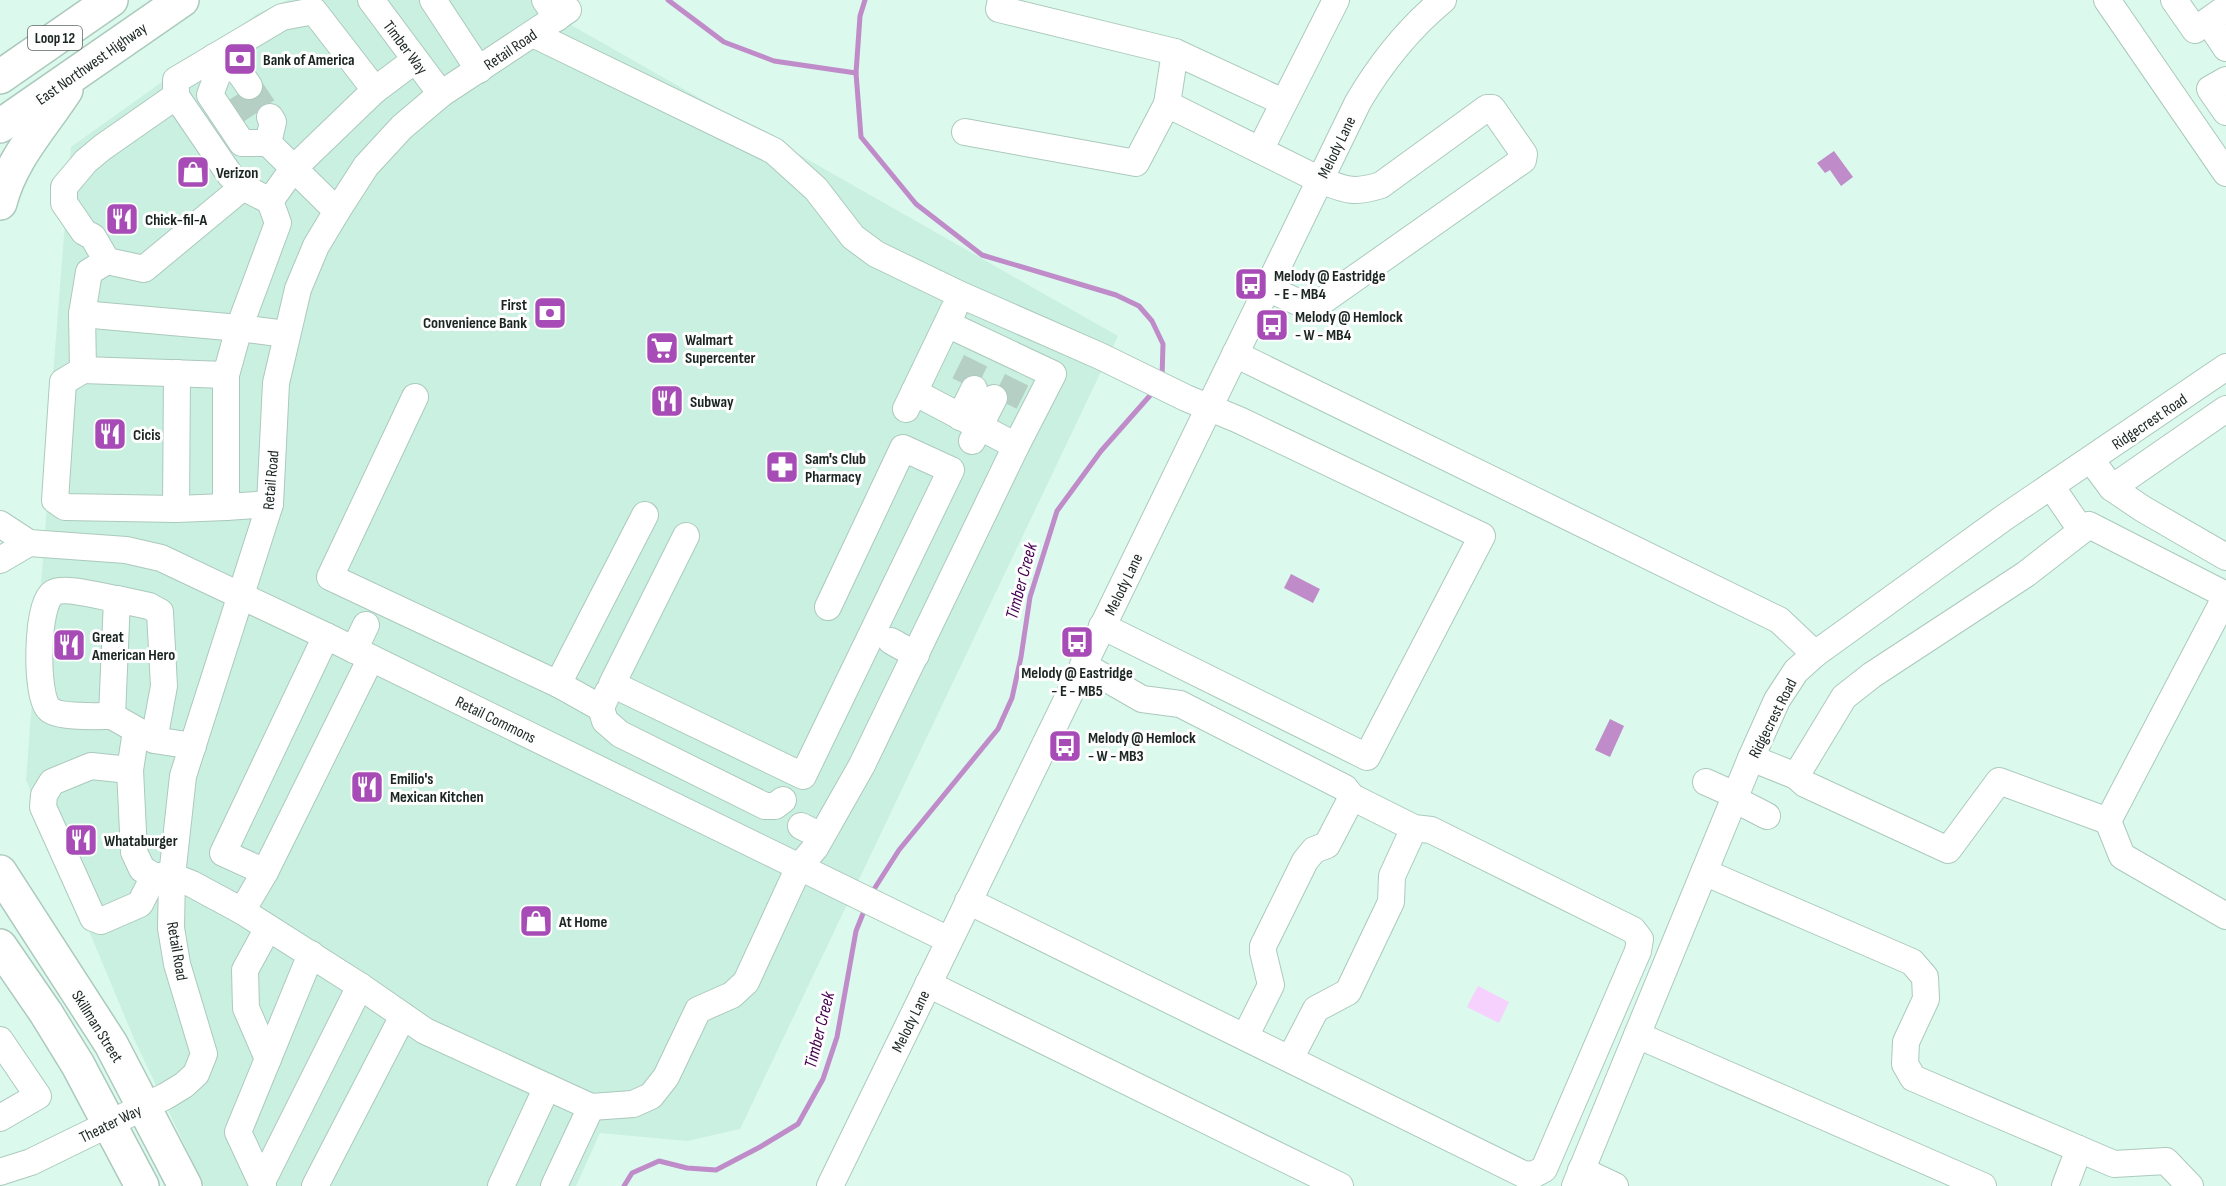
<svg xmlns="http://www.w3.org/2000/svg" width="2226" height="1186" font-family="'Sofia Sans Condensed',sans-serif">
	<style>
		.built { fill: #c9f0e0 }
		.green { fill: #f7d1fd }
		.water { fill: #c08bc9 }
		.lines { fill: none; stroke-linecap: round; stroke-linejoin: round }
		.stream { stroke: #c08bc9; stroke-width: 5 }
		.minor-tunnel { stroke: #b5cfc4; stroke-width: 26; stroke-dasharray: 26 13; stroke-linecap: butt }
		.minor-casing { stroke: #acc9bd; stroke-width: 28 }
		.major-casing { stroke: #acc9bd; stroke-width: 36 }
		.minor { stroke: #fff; stroke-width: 26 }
		.major { stroke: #fff; stroke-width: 33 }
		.labels { text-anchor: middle; stroke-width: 6; stroke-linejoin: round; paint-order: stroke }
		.shield { fill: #fefefe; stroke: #5f6764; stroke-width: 1.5 }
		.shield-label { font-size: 15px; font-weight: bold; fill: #1b2622 }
		.street-label { font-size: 16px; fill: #1b2622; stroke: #fefefe }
		.poi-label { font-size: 16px; font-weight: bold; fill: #1b2622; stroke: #fefefe; text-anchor: start }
		.water-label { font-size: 18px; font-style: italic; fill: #460051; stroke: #fefefe }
	</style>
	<rect width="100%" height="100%" fill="#dbf9ec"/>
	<polygon class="built" points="288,0 555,0 564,21 1118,336 740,1129 687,1141 600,1133 576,1186 204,1186 135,1041 26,780 48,493 52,388 71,147 257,14"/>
	<polygon class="green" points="1478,986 1509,1002 1499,1023 1467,1007"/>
	<g class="water">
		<polygon points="1834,151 1853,177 1841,186 1830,170 1825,173 1817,163"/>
		<polygon points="1291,574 1320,589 1313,603 1284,588"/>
		<polygon points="1610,719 1624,726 1610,757 1595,750"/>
	</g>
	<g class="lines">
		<g class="stream">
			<polyline points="668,0 724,42 774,61 856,73"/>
			<polyline points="865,0 860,16 856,73 861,137 916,204 982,255 1116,295 1139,306 1152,321 1163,344 1162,378"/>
			<polyline points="871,894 899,850 998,729 1012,698 1021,657 1030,597 1057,511 1101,451 1154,391"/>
			<polyline points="624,1186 632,1173 659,1161 687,1168 716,1170 760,1147 798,1124 823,1079 837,1037 856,931 866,906"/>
		</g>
		<g class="minor-tunnel">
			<polyline points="249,86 270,117"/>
			<polyline points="232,98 252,129"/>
			<polyline points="964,384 980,352"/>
			<polyline points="1005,403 1021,371"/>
		</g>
		<defs>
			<g id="minor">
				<polyline points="371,0 441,94"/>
				<polyline points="433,0 479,70"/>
				<polyline points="545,0 557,18"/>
				<polyline points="1001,0 999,9 1175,52 1283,102"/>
				<polyline points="2107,0 2226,173"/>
				<polyline points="2174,0 2195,30 2226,8"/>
				<polygon points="314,11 375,90 293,169 270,201 243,187 230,175 176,96 176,80 282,17"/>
				<polyline points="2208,21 2226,48"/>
				<polyline points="533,34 774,151 816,189 853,237 876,254 961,295 1100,356 1186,398 1239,420 1482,536 1367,757 1102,626"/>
				<polyline points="214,57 220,68 210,95 242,143 268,143 337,211"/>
				<polyline points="220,68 237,69 249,86"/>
				<polyline points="2226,80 2210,89 2226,112"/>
				<polyline points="375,90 415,60"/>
				<polyline points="176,96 103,147 86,161 64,187 64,203 84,232 93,237 107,261 144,269 243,187"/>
				<polyline points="1167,104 1175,52"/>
				<path d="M965,132L1136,163L1167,104L1320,180C1346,190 1353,194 1381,185L1487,108H1492L1524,154L1523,160L1321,302L1300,303L1267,288"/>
				<polyline points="268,143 273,122 270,117"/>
				<polyline points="1260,150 1336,0"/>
				<polyline points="107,261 89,272 82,314 239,328 286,334"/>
				<polyline points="82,314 83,370 226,375 239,328 278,223 270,201"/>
				<polyline points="947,324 1053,374 1016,446"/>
				<polyline points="1235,354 1779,620 1815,654"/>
				<polyline points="83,370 63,382 55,500 65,507 176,509 226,507"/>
				<polyline points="226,375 226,507 270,504"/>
				<polyline points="415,397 330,577 558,684 645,515"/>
				<polyline points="906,409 954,309"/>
				<polyline points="960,417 974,389"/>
				<polyline points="972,441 994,398"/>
				<polyline points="2091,460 2112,488 2143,509 2226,557"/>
				<polyline points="2051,486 2081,530"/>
				<polyline points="2112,488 2226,409"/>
				<polyline points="176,509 177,373"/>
				<polyline points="0,524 29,543 126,550 161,558 326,636 949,940"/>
				<polyline points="686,536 612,684 803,776 951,470 903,448 828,607"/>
				<polyline points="0,560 29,543"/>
				<polyline points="891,641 916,655"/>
				<polyline points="354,650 366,625"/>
				<polyline points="558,684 601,708 608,692"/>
				<polyline points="601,708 605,721 620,734 765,806 775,806 783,800"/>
				<path d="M112,716C98,716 59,718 49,709C35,697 36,603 53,593C64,586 103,597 117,599"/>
				<polyline points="136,731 130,770 134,852 142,869 154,876 172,876 192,884 242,911 360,986 425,1031 591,1107 554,1186"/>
				<polyline points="154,740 112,716 117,599 149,606 160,612 164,686 154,740 193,746"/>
				<polyline points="1751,758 1796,776 1805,784 1948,850 1999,781 2108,821 2226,596"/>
				<polyline points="130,770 91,766 52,782 44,795 43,807 93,918 101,921 140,904 154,876"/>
				<polyline points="1796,776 1844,697 1872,675 2026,574 2089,525 2226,595"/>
				<polyline points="1706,782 1735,795"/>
				<polyline points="1734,799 1767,816"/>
				<polyline points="2108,821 2122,856 2226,916"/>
				<polyline points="801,826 821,836"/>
				<polyline points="265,872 223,853 326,636"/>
				<polyline points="1704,872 1912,962 1925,977 1926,999 1906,1042 1905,1064 1913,1078 2114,1164 2166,1161 2190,1186"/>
				<polyline points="968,901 1523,1174 1533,1175 1544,1169 1638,951 1640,939 1633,930 1431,830 1414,828 1352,797 1345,788 1180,704 1142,699 1083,665"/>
				<polyline points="242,911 265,872 371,658"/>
				<polyline points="268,928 245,970 246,1008 268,1059"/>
				<polyline points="928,984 1340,1186"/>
				<polyline points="1637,1035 1983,1186"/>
				<polyline points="1245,1037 1271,985 1263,952 1263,946 1305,861 1314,850 1327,845 1352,797"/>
				<polyline points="0,1040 38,1096 0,1118"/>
				<polyline points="1290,1059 1316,1009 1348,992 1391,902 1392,876 1414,828"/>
				<polyline points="591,1107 633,1104 651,1096 666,1077 698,1010 732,995 746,982 799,867 815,848 862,765 1016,446 914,392"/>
				<polyline points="1581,1170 1615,1186"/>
				<polyline points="0,1172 31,1162 166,1096 184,1085 196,1074 204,1054 177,964 171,928 172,876 183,776 270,504 276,383 298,289 316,246 337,211 366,166 402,127 441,94 568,10"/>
				<polyline points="262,1182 360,986"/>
				<polyline points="263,1186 238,1132 311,954"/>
				<polyline points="315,1186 403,1016"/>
				<polyline points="501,1186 547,1087"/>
				<path d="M830,1186L1358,102C1381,63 1408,29 1443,0"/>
				<polyline points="1575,1186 1751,758 1777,700 1796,671 1815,654 2005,517 2226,367"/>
				<polyline points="2065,1186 2079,1149"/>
			</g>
			<g id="major">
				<polyline points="0,77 111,0"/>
				<polyline points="0,126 182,0"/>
				<path d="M0,203C11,159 42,127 66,90"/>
				<polyline points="0,872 111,1044 185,1186"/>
				<polyline points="0,946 46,1013 78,1065 142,1186"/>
			</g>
		</defs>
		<use href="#minor" class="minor-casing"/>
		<use href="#major" class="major-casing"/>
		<use href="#minor" class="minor"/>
		<use href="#major" class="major"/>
	</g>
	<defs>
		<symbol id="bank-square" viewBox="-11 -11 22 22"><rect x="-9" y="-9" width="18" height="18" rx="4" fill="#a74bb6" stroke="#fefefe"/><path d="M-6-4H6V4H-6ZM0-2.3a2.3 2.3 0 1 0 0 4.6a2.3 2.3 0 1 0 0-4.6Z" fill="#fff"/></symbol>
		<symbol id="shop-square" viewBox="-11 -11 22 22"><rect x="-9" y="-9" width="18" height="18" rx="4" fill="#a74bb6" stroke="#fefefe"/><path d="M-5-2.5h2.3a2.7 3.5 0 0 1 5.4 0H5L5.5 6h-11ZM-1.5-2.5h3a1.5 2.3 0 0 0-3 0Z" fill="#fff"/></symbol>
		<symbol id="restaurant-square" viewBox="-11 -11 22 22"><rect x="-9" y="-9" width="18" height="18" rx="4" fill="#a74bb6" stroke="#fefefe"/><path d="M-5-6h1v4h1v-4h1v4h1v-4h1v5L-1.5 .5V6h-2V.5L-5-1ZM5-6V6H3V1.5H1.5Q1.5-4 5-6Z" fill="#fff"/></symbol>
		<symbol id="bus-square" viewBox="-11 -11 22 22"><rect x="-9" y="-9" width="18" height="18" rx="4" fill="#a74bb6" stroke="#fefefe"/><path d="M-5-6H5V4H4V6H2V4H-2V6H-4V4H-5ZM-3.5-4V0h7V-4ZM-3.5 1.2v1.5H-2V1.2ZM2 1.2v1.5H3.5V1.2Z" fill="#fff"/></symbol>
		<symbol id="supermarket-square" viewBox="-11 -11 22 22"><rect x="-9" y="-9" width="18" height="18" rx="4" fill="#a74bb6" stroke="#fefefe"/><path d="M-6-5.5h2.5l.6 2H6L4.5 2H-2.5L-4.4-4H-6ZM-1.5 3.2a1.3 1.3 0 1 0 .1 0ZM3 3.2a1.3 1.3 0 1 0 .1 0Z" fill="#fff"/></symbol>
		<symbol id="pharmacy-square" viewBox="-11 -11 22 22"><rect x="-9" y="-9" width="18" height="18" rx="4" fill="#a74bb6" stroke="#fefefe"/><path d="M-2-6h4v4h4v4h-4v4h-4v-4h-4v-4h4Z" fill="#fff"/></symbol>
	</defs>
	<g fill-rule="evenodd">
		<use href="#bank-square" x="221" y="40" width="38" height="38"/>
		<use href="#shop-square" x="174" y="153" width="38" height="38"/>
		<use href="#restaurant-square" x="103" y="200" width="38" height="38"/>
		<use href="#bus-square" x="1232" y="265" width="38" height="38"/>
		<use href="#bank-square" x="531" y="294" width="38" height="38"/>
		<use href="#bus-square" x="1253" y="306" width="38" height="38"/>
		<use href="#supermarket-square" x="643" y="329" width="38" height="38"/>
		<use href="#restaurant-square" x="648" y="382" width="38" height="38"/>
		<use href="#restaurant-square" x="91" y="415" width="38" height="38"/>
		<use href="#pharmacy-square" x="763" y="448" width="38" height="38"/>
		<use href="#bus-square" x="1058" y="623" width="38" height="38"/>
		<use href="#restaurant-square" x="50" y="626" width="38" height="38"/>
		<use href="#bus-square" x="1046" y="727" width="38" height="38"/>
		<use href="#restaurant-square" x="348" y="768" width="38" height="38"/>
		<use href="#restaurant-square" x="62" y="821" width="38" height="38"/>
		<use href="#shop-square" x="517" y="902" width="38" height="38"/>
	</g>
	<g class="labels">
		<rect class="shield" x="28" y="26" width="54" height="24" rx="4.5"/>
		<g class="shield-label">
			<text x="55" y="43">Loop 12</text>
		</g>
		<g class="street-label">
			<text transform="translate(406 47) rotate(53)" y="6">Timber Way</text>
			<text transform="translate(510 49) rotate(-34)" y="6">Retail Road</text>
			<text transform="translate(91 63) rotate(-35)" y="6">East Northwest Highway</text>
			<text transform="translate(1336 147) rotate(-64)" y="6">Melody Lane</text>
			<text transform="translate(2149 421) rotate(-34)" y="6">Ridgecrest Road</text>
			<text transform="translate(270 480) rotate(-85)" y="6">Retail Road</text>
			<text transform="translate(1123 584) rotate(-64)" y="6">Melody Lane</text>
			<text transform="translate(1772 718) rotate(-63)" y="6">Ridgecrest Road</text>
			<text transform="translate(496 719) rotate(26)" y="6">Retail Commons</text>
			<text transform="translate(178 951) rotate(80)" y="6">Retail Road</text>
			<text transform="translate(910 1021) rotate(-64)" y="6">Melody Lane</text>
			<text transform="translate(98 1026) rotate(58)" y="6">Skillman Street</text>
			<text transform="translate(110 1123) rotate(-26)" y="6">Theater Way</text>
		</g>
		<g class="poi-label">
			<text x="263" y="65">Bank of America</text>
			<text x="216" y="178">Verizon</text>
			<text x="145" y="225">Chick-fil-A</text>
			<text x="1274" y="281">Melody @ Eastridge<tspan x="1274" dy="18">- E - MB4</tspan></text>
			<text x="527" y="310" text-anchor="end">First<tspan x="527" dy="18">Convenience Bank</tspan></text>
			<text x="1295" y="322">Melody @ Hemlock<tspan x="1295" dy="18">- W - MB4</tspan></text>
			<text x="685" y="345">Walmart<tspan x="685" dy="18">Supercenter</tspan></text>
			<text x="690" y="407">Subway</text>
			<text x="133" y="440">Cicis</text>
			<text x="805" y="464">Sam's Club<tspan x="805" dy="18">Pharmacy</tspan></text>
			<text x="92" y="642">Great<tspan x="92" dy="18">American Hero</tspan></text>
			<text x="1077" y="678" text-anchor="middle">Melody @ Eastridge<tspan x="1077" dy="18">- E - MB5</tspan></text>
			<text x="1088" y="743">Melody @ Hemlock<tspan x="1088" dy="18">- W - MB3</tspan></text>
			<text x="390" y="784">Emilio's<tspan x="390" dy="18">Mexican Kitchen</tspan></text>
			<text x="104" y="846">Whataburger</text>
			<text x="559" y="927">At Home</text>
		</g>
		<g class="water-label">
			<text transform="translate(1021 581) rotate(-75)" y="6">Timber Creek</text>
			<text transform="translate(819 1030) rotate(-76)" y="6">Timber Creek</text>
		</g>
	</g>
</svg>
